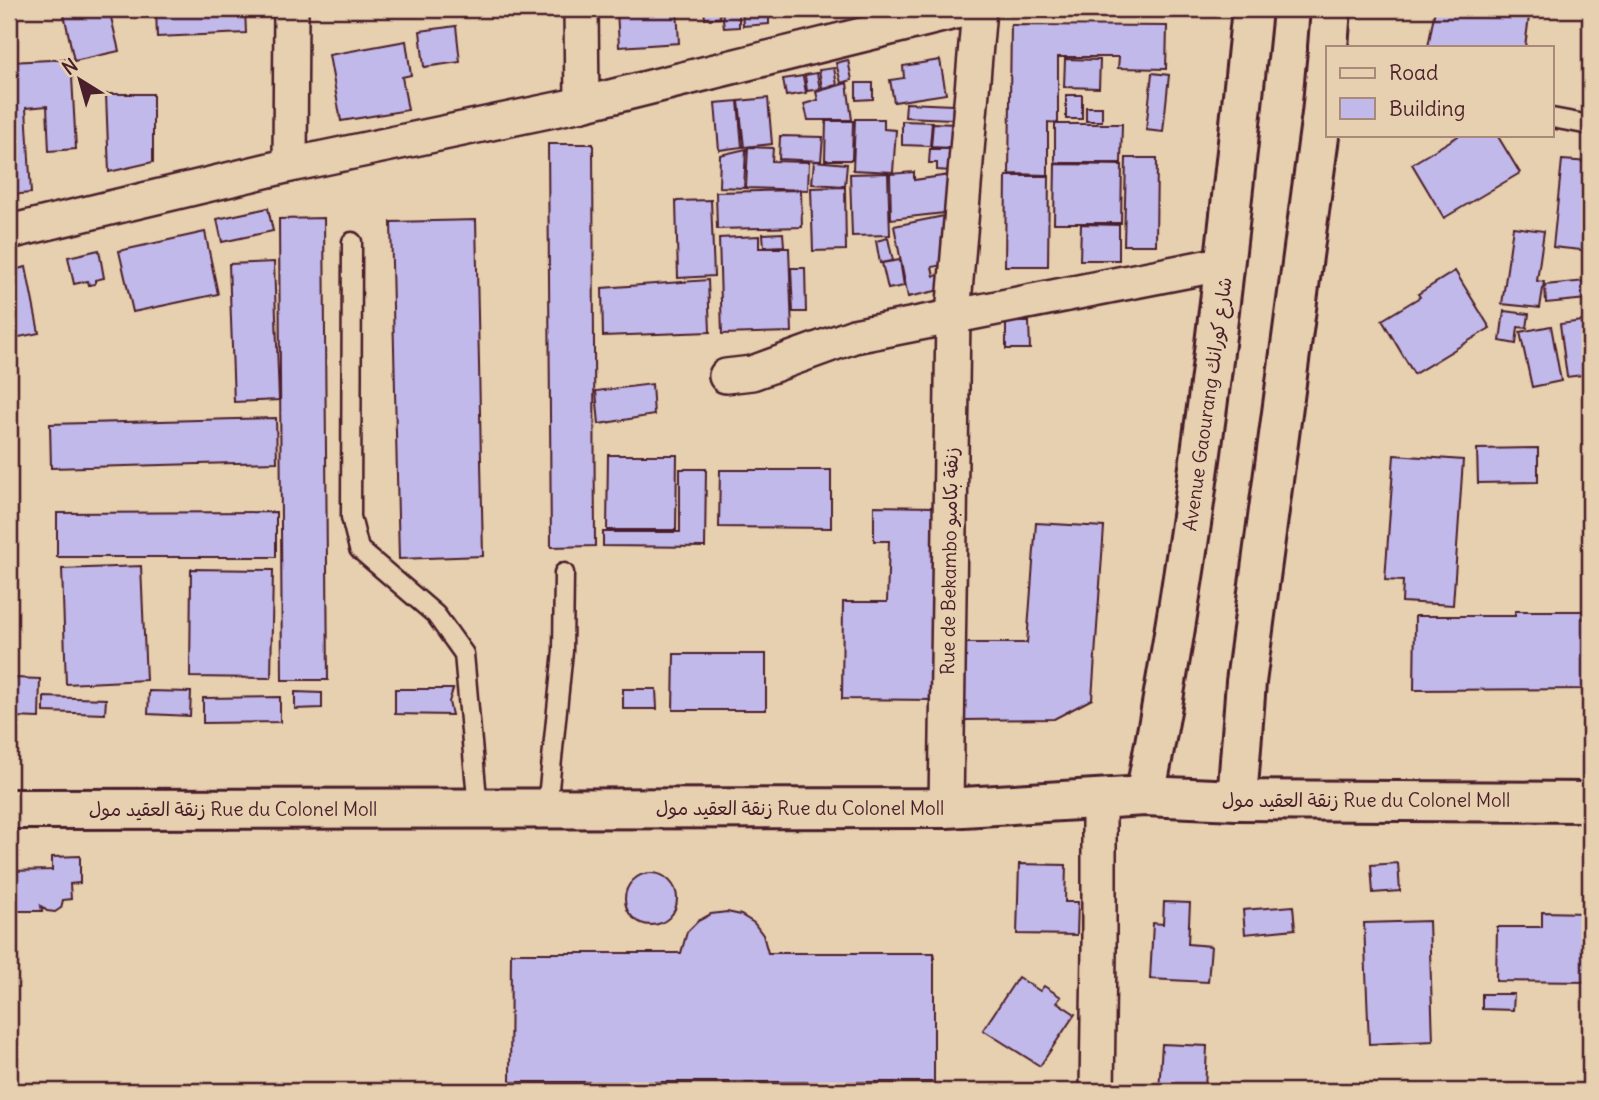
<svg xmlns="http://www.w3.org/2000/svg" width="1599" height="1100" font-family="Delius,'Playpen Sans Arabic',sans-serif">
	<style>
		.building { fill: #c2b9eb; stroke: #4a1f2b; stroke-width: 2 }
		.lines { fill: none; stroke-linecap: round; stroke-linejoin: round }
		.lane-casing { stroke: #4a1f2b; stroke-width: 23 }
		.street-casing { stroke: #4a1f2b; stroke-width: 38 }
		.secondary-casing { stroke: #4a1f2b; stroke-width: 44 }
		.primary-casing { stroke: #4a1f2b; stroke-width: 44 }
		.lane { stroke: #e6d0af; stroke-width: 18 }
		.street { stroke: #e6d0af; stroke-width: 33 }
		.secondary { stroke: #e6d0af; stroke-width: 38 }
		.primary { stroke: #e6d0af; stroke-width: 38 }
		.labels { text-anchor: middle; stroke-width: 5; stroke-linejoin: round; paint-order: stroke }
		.street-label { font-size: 19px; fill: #4a1f2b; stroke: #e6d0af }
	</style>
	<rect width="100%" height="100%" fill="#e6d0af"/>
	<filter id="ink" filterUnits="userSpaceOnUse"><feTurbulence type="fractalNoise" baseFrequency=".0143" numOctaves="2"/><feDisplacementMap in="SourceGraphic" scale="14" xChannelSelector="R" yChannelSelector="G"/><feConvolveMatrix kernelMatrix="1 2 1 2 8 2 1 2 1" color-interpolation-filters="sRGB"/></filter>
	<g filter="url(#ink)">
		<g class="building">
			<polygon points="63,9 109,9 119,51 74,61"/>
			<polygon points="156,9 245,9 246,33 157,37"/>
			<polygon points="617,9 677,9 679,43 619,47"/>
			<polygon points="704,9 719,9 720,18 705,19"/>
			<polygon points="722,9 739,9 739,27 724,28"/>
			<polygon points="742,9 769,9 769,24 743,26"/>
			<polygon points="1435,9 1530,9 1525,47 1428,47"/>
			<polygon points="1011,25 1167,26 1166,69 1118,68 1119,57 1058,57 1058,123 1048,122 1048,175 1009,174"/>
			<polygon points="456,26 460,62 424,67 420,31"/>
			<polygon points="406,41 411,75 402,77 408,110 341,121 329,55"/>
			<polygon points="71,59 76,149 49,151 47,106 26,108 31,193 9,195 9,62"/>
			<polygon points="1065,59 1100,60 1099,88 1064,87"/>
			<polygon points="848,60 852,80 841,83 836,63"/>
			<polygon points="940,60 946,94 894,102 890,80 904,78 903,66"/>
			<polygon points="834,68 837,85 822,88 819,70"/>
			<polygon points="817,73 820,89 807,91 805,75"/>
			<polygon points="1152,73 1169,75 1163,132 1146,130"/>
			<polygon points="803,76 806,93 786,96 783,79"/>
			<polygon points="847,83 852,120 808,120 804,104 818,100 816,92"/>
			<polygon points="856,83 873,83 873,99 856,100"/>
			<polygon points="106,94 153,94 153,162 109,172"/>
			<rect x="1066" y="95" width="16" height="24"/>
			<polygon points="768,98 772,144 744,147 739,101"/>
			<polygon points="738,101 742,147 719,150 715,103"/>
			<polygon points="906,103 953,105 952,119 905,117"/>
			<rect x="1086" y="107" width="16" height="14"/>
			<polygon points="855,119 884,119 884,129 896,130 893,172 853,170"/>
			<polygon points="826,121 853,121 852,160 825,160"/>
			<polygon points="902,121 932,122 930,146 902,145"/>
			<polygon points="933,123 954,124 953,148 931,147"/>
			<polygon points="1055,124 1122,124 1121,163 1055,163"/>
			<polygon points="1460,135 1497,135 1520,173 1444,218 1412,164"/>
			<polygon points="780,136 823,137 821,161 779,159"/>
			<polygon points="548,144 593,144 595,546 551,547"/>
			<polygon points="748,147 773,148 772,161 809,162 808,190 746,188"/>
			<polygon points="746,149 744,188 719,187 720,155"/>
			<polygon points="930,149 952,149 951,171 937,170 937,163 929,163"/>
			<polygon points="1126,158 1157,158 1156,245 1124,245"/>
			<polygon points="1562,160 1590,162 1590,251 1553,247"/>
			<polygon points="814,161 847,164 845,186 812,184"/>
			<polygon points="1055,164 1122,165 1121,223 1054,223"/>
			<polygon points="914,172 914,180 950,175 953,212 891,219 890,174"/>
			<polygon points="888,173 890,235 852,236 850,174"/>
			<polygon points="1006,176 1049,176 1048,266 1005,266"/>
			<polygon points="845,187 846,250 813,251 811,188"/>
			<polygon points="801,190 802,227 717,229 716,192"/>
			<polygon points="711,200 714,276 678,278 676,201"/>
			<polygon points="268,208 273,231 222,242 217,219"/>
			<polygon points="944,216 953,263 932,267 934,276 942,275 945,289 908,297 894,226"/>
			<polygon points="324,218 328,680 282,680 279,219"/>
			<polygon points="476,220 483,556 399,559 391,222"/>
			<polygon points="1081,224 1119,225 1119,260 1080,260"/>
			<polygon points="1513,227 1544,231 1537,281 1544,282 1540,308 1502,304"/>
			<polygon points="205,232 218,294 133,312 119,251"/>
			<polygon points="783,233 784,246 764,247 763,234"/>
			<polygon points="759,236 759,248 789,248 792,332 722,334 719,238"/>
			<polygon points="888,238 893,261 880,263 876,241"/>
			<polygon points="99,250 104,278 95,280 95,284 89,285 88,281 74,284 68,257"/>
			<polygon points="900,260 904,286 888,289 882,263"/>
			<polygon points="274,262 279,400 234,402 229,264"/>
			<polygon points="26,267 39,333 9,339 9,271"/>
			<polygon points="791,268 805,268 806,312 793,312"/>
			<polygon points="1455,271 1490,328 1414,374 1382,320 1420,297 1418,294"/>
			<polygon points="708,280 710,332 603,336 602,288"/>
			<polygon points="1586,281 1587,299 1546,303 1545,285"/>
			<polygon points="1504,311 1529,314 1527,328 1518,327 1516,344 1500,341"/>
			<polygon points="1590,320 1590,346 1584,347 1586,358 1590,358 1590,374 1567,377 1560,324"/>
			<polygon points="1006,322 1029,322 1030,349 1006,349"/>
			<polygon points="1551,326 1561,381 1532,387 1520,332"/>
			<polygon points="652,384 654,415 599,424 596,391"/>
			<polygon points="276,418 277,462 51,468 50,424"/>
			<polygon points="1538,448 1538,482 1478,483 1477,449"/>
			<polygon points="1585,454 1590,454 1590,489 1583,488"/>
			<polygon points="608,455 677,455 676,530 607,530"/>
			<polygon points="1394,455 1463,460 1453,605 1402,602 1403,581 1385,580"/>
			<polygon points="680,469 706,469 705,547 603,546 603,532 680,532"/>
			<polygon points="720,470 831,470 831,528 719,527"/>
			<polygon points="874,506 933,507 931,700 842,699 843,602 887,602 889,541 874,541"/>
			<polygon points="276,512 276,557 57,557 57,513"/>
			<polygon points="1036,523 1104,527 1092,699 1054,719 965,720 965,643 1027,643"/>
			<polygon points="141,566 146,680 66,684 62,569"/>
			<polygon points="191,569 273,570 271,678 190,677"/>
			<polygon points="1515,611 1583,611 1583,619 1590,619 1590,689 1414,690 1415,616 1515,616"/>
			<polygon points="674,654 766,654 766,710 673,710"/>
			<polygon points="15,678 40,679 39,718 13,717"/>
			<polygon points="395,689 453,689 449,702 452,715 395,714"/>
			<polygon points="623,689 656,689 657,709 623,709"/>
			<polygon points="149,691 191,692 190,716 148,714"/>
			<polygon points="295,692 322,693 322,708 295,709"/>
			<polygon points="44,697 106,699 105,714 44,712"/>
			<polygon points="280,697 280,722 203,723 203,698"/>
			<polygon points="80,856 80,883 70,884 71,899 63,900 61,908 55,912 47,911 41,906 42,911 9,911 9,871 52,870 52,857"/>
			<polygon points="1398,863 1400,891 1373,893 1371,865"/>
			<polygon points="1019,864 1066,865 1065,902 1078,902 1077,935 1017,934"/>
			<circle cx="651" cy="899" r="26"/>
			<polygon points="1164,902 1190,903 1188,944 1211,946 1208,982 1150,979 1153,923 1163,924"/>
			<polygon points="1293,906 1295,929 1245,934 1243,910"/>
			<polygon points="727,912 741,915 754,923 763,935 768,953 934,953 934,1082 510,1082 511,953 681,953 687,932 698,921 711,914"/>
			<polygon points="1542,912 1586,913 1585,923 1590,924 1590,982 1496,981 1497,927 1542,927"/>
			<polygon points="1429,921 1433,1041 1369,1044 1364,923"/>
			<polygon points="1018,977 1040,991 1044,986 1061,997 1057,1002 1075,1014 1040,1066 983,1030"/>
			<polygon points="1482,994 1514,994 1513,1010 1482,1009"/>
			<polygon points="1162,1044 1207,1046 1205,1091 1159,1091"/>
		</g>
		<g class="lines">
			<defs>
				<g id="lane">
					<polyline points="1552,118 1590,125"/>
					<polyline points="352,242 351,517 359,549 436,615 464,654 478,809"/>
					<polyline points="547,808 563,651 564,573"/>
				</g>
				<g id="street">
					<polyline points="581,9 582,104"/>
					<polyline points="290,165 291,9"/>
					<polyline points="9,232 290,165 582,104 967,9"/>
					<polyline points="726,376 752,373 854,336 1226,263"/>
					<polyline points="946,808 953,315 979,9"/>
					<polyline points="1097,1091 1099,950 1099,799"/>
				</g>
				<g id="secondary">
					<polyline points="1328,47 1331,9"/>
					<path d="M1145,796C1196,536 1225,272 1252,9"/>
					<polyline points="1237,800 1246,682 1322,114 1328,51"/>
				</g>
				<polyline id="primary" points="9,809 946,808 1145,796 1237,800 1590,802"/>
			</defs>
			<use href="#lane" class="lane-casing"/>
			<use href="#street" class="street-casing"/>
			<use href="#secondary" class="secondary-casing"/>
			<use href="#primary" class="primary-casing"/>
			<use href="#lane" class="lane"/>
			<use href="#street" class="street"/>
			<use href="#secondary" class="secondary"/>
			<use href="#primary" class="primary"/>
		</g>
	</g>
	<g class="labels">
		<g class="street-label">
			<text transform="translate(1207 404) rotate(-82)" y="7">Avenue Gaourang شارع كورانك</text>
			<text transform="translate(949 561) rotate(-89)" y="7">Rue de Bekambo زنقة بكامبو</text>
			<text x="1366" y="807">زنقة العقيد مول Rue du Colonel Moll</text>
			<text x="800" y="815">زنقة العقيد مول Rue du Colonel Moll</text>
			<text x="233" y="816">زنقة العقيد مول Rue du Colonel Moll</text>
		</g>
	</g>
	<rect width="1599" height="1100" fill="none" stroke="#e6d0af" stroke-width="35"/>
	<rect x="18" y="18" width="1564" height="1065" fill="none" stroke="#4a1f2b" stroke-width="2.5" filter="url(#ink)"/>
	<rect x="1326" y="46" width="228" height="91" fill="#e6d0af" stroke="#a8897a" stroke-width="2"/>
	<rect x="1340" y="68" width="35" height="10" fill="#e6d0af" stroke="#a8897a" stroke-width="2"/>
	<text x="1389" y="80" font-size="21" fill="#4a1f2b">Road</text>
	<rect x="1340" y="98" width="35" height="21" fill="#c2b9eb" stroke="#a8897a" stroke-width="2"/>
	<text x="1389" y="116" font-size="21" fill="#4a1f2b">Building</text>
	<g transform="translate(80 80) rotate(323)" stroke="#e6d0af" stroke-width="5" paint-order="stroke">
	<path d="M0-5L12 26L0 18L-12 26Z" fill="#4a1f2b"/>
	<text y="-10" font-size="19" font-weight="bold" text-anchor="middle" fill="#4a1f2b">N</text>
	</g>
</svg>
